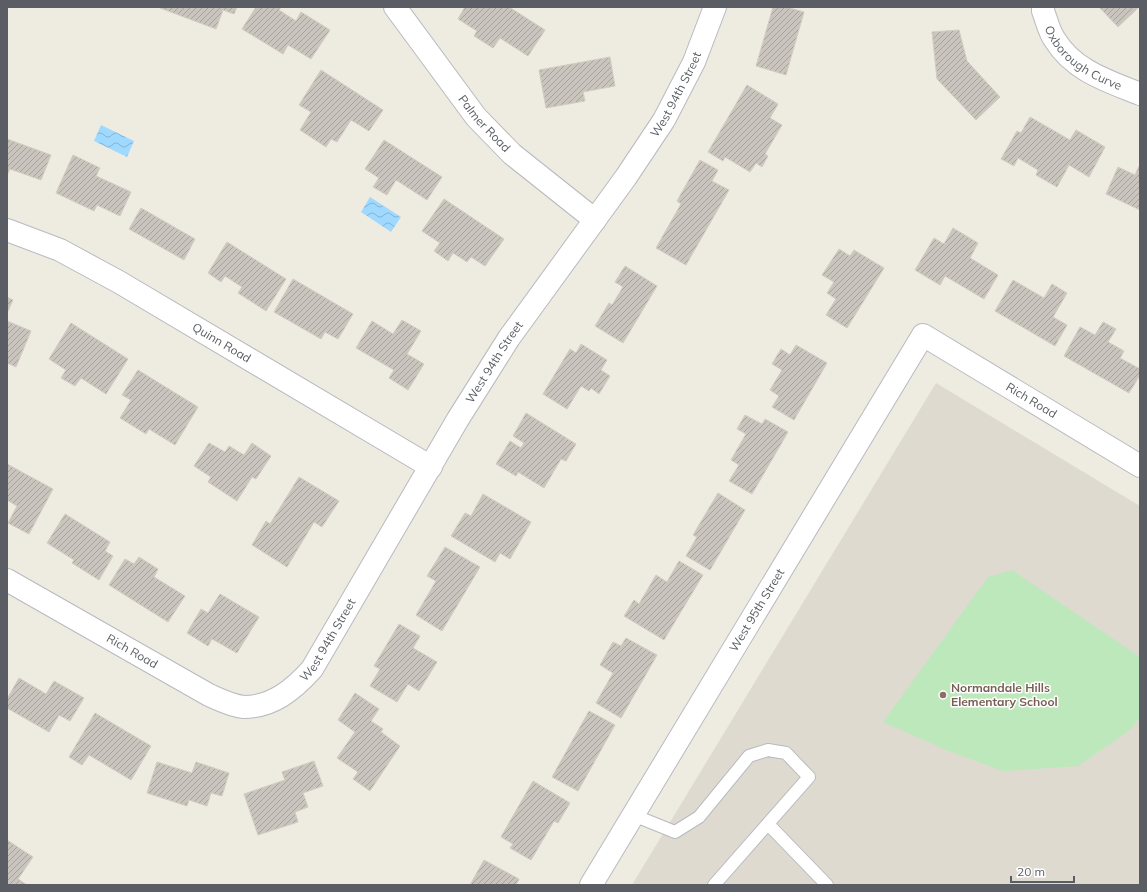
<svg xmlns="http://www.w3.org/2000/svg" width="1147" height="892" font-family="Mulish,sans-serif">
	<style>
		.education { fill: #dedad0 }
		.park { fill: #bde8bb }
		.water { fill: url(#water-waves) }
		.building { fill: url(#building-hatch); stroke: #d3ccbf }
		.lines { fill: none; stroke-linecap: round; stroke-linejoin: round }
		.service-casing { stroke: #b7babf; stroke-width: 14 }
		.minor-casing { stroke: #b7babf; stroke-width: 24 }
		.service { stroke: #fff; stroke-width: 12 }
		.minor { stroke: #fff; stroke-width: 22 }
		.education-dot { fill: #8d6e63; stroke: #fff; stroke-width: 1.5 }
		.labels { text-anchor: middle; stroke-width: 3; stroke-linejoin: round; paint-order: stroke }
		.street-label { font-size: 12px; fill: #5a5e64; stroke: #fff }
		.education-label { font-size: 12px; font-weight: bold; fill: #785e54; stroke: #fff; text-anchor: start }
	</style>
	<defs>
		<pattern id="water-waves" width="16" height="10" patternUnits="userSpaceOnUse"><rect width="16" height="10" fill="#a0d9ff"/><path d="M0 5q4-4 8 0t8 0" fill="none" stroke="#85b3d2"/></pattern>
		<pattern id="building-hatch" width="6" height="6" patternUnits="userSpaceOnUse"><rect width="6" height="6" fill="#c9c5be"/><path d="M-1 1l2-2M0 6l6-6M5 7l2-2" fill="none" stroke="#a6a39e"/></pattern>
	</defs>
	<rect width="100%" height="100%" fill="#eeebe1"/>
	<polygon class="education" points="936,383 1140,506 1140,885 632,885"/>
	<polygon class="park" points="1012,570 1140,657 1140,717 1130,730 1078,766 1003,771 946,750 883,722 988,577"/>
	<g class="water">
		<polygon points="101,125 134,141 127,157 94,141"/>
		<polygon points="370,197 401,217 391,232 361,212"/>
	</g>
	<g class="building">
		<polygon points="161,7 237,7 234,14 223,10 216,29 160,8"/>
		<polygon points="256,7 281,7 279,10 296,21 301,12 330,30 311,59 288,45 283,54 242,29"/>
		<polygon points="465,7 509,7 545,30 528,56 500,38 493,48 474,36 477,31 458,19"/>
		<polygon points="773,7 786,7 804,12 786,75 756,66"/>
		<polygon points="1099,7 1139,7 1118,27"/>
		<polygon points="959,30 967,61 1000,97 976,120 937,79 932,32"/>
		<polygon points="610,57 615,86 583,92 585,101 546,108 539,70"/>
		<polygon points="321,70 383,110 369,131 351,120 337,142 331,139 326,147 300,130 311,112 299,105"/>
		<polygon points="747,85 778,104 770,118 782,125 765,154 768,156 762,167 756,163 750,172 725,157 723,161 708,152"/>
		<polygon points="1030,117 1070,140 1076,130 1105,147 1089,177 1069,165 1057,187 1036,175 1038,170 1018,158 1014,166 1001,159 1017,131 1021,133"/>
		<polygon points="7,139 51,155 41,180 10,169 7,175"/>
		<polygon points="384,140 442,177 427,200 396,180 387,195 373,187 379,178 365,169"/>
		<polygon points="73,155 100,168 96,176 131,192 120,216 97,205 94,211 56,193"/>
		<polygon points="700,160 718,170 712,181 729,190 686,265 656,248 681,204 677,201"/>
		<polygon points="1139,166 1140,166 1140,210 1106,194 1118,167 1135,175"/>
		<polygon points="444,199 504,239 485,266 471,257 467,262 453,253 448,261 434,251 440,243 422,231"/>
		<polygon points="141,208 195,239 184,260 129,229"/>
		<polygon points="953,228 978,243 970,258 998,275 984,299 945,276 940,285 915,270 934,238 944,244"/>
		<polygon points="227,242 286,279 266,311 238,293 242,287 225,276 221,282 208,273"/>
		<polygon points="839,249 850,256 854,250 884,268 847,328 826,315 836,299 827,293 834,282 822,275"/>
		<polygon points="625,266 657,286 623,343 595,326 609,303 612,305 623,287 615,282"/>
		<polygon points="293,279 353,314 338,339 325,332 321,339 274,312"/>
		<polygon points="1013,280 1044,298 1052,284 1067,293 1053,317 1067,325 1055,346 995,311"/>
		<polygon points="7,297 13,300 7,313"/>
		<polygon points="402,320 421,331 407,354 424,364 408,390 389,378 394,370 356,348 372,321 393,334"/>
		<polygon points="7,321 31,331 16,367 7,363"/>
		<polygon points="1103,322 1116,329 1108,342 1124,351 1120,358 1140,369 1140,375 1129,393 1064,356 1080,327 1095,335"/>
		<polygon points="71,323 128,359 106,394 81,378 75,386 61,378 66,370 49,359"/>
		<polygon points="581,344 607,360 601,370 610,376 599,394 591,388 589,391 581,386 567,409 543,394 570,349 576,353"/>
		<polygon points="796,345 827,363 794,420 772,407 779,396 770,390 782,370 772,364 781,349 790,355"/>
		<polygon points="138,370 198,407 175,445 149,429 146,434 120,418 131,400 122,395"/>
		<polygon points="526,413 576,444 566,461 561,459 544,488 518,472 516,476 496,464 510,441 521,448 524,443 513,436"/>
		<polygon points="745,415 762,424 765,419 788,432 752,494 729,481 739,465 731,460 746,434 737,429"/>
		<polygon points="209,443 225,452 229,446 244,455 252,443 271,456 256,479 252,477 237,501 208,482 211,477 194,466"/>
		<polygon points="7,464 53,489 29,534 8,523 17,506 7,500"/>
		<polygon points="299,477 339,501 322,527 314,522 287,567 252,545 266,521 270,524"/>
		<polygon points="718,493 745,510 710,570 686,556 697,537 693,535"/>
		<polygon points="483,494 531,522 510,559 500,553 495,562 451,536 465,513 471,516"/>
		<polygon points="65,514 110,542 105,551 113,556 99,580 72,563 74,560 47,543"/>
		<polygon points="445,547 480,567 442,631 416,615 436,581 427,576"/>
		<polygon points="139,557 158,569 154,577 185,596 168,622 109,585 125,559 134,564"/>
		<polygon points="679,561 703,575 664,640 624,616 634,600 639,604 656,575 667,582"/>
		<polygon points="220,594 259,617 237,653 212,639 208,646 187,633 201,609 208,613"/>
		<polygon points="399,624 420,636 413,648 437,662 419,691 408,684 397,702 370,686 380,669 374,666"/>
		<polygon points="626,638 657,655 621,718 596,703 613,673 600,665 613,642 621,646"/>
		<polygon points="19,678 46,694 54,681 84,698 70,721 59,715 49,732 7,708 7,699"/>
		<polygon points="355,693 379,709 371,721 383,729 381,732 400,746 370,791 353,779 358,772 337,758 355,732 338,720"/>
		<polygon points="589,711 615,725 578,791 552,777"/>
		<polygon points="95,713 151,746 131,780 89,755 82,765 69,757"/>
		<polygon points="314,761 323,786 303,793 308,807 295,812 298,822 258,835 244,794 285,780 282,772"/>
		<polygon points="157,762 192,773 196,762 229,773 222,796 211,793 207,806 189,800 187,806 147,793"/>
		<polygon points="533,781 570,803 558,823 554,821 531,860 510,848 513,844 501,837"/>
		<polygon points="7,840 33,857 18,879 27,885 7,885"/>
		<polygon points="484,860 519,879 516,885 470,885"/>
	</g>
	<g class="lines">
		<defs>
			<g id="service">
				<polyline points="633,815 675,832 699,817 749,756 768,750 786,753 809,777 714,885"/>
				<polyline points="768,824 827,885"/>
			</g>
			<g id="minor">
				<path id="s1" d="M395,7L476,117L512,154L595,220"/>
				<path id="s2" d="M1043,7V11C1047,21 1049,32 1055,40C1074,71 1108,81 1140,94"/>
				<path id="s3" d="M7,230L60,250L119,282L431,467"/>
				<path id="s4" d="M7,580L209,695C220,700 232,706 244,707C273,707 294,689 312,669L458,419L509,338L626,177L664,120L694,62L715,7"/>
				<path id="s5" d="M591,885L923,335L1140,466"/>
			</g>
		</defs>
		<use href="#service" class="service-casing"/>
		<use href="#minor" class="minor-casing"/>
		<use href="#service" class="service"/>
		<use href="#minor" class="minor"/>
	</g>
	<circle class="education-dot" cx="943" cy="695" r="4"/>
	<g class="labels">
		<g class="street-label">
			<text dy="4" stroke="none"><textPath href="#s2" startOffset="69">Oxborough Curve</textPath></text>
			<text dy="4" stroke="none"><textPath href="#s4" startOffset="1031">West 94th Street</textPath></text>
			<text dy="4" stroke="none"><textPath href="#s1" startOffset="147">Palmer Road</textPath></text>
			<text dy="4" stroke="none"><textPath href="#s3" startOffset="243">Quinn Road</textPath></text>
			<text dy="4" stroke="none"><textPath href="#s4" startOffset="707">West 94th Street</textPath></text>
			<text dy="4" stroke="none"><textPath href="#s5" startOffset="769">Rich Road</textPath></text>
			<text dy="4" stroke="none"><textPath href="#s5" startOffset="321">West 95th Street</textPath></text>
			<text dy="4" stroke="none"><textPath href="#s4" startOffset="383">West 94th Street</textPath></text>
			<text dy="4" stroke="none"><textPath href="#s4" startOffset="144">Rich Road</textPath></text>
		</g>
		<g class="education-label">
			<text x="951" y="692">Normandale Hills<tspan x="951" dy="14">Elementary School</tspan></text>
		</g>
	</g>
	<rect width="1147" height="892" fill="none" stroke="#5a5e64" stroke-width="16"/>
	<path d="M1011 876v6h63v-6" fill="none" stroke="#5a5e64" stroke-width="2"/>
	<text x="1017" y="876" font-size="12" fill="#5a5e64" stroke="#ffffff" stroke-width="3" paint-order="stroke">20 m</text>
</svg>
